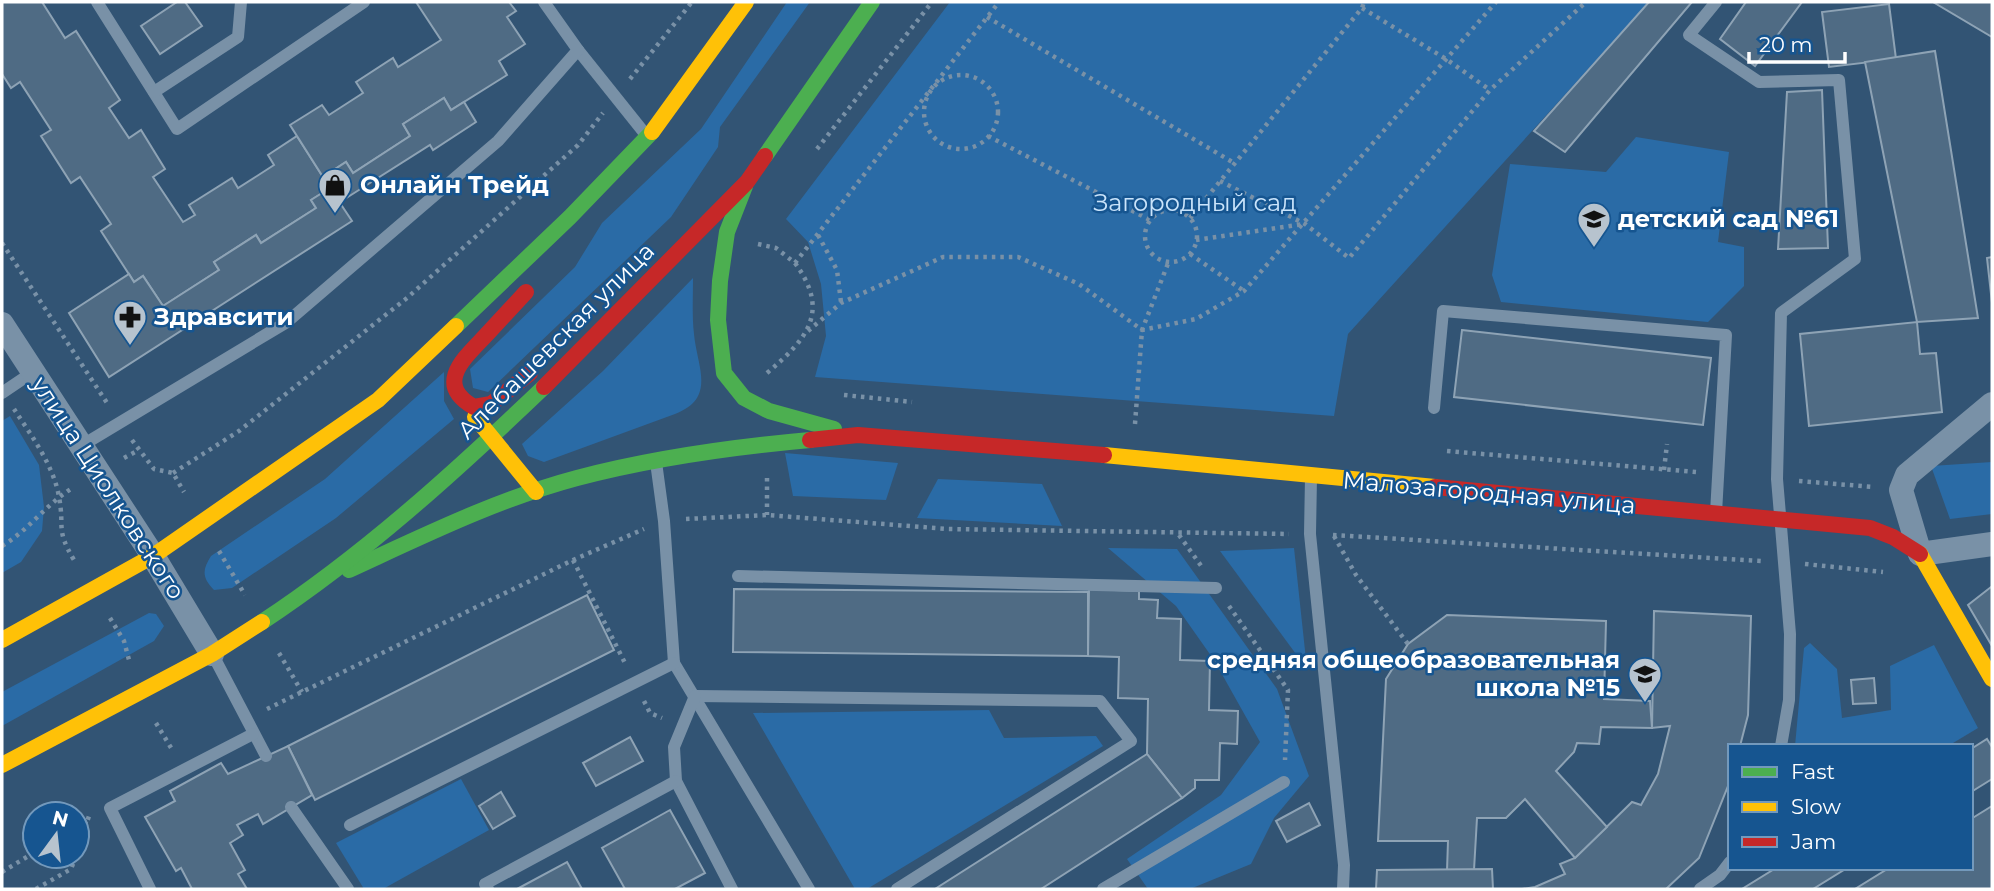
<svg xmlns="http://www.w3.org/2000/svg" width="1994" height="891" font-family="Montserrat,sans-serif">
	<style>
		.green { fill: #2a6ba6 }
		.building { fill: #4f6b84; stroke: #8ea3b5; stroke-width: 2 }
		.lines { fill: none; stroke-linecap: round; stroke-linejoin: round }
		.path { stroke: #7991a7; stroke-width: 4.5; stroke-dasharray: 3.5 5; stroke-linecap: butt }
		.lane { stroke: #7991a7; stroke-width: 12 }
		.street { stroke: #7991a7; stroke-width: 24 }
		.fast { stroke: #4caf50; stroke-width: 16 }
		.slow { stroke: #ffc107; stroke-width: 16 }
		.jam { stroke: #c62828; stroke-width: 16 }
		.labels { text-anchor: middle; stroke-width: 5; stroke-linejoin: round; paint-order: stroke }
		.poi-label { font-size: 24px; font-weight: bold; fill: #fff; stroke: #165590; text-anchor: start }
		.park-label { font-size: 24px; fill: #cae4fb; stroke: #165590 }
		.street-label { font-size: 24px; fill: #fff; stroke: #165590 }
	</style>
	<rect width="100%" height="100%" fill="#325474"/>
	<g class="green">
		<polygon points="787,2 810,2 720,127 718,147 671,217 488,392 473,388 470,369 575,267 602,223 701,129"/>
		<polygon points="950,2 1649,2 1348,334 1334,416 815,377 826,336 821,284 808,242 786,219"/>
		<polygon points="1636,137 1729,152 1718,242 1744,247 1744,286 1708,322 1501,302 1492,275 1510,164 1606,172"/>
		<path d="M693,278C693,297 692,316 694,334C697,367 717,398 675,414L544,462L528,456L522,444L603,371Z"/>
		<path d="M444,372V401L454,419L336,518L232,588L214,590C202,578 202,570 211,556L325,479Z"/>
		<polygon points="10,416 39,465 44,507 42,531 21,562 2,573 2,421"/>
		<polygon points="785,453 898,463 886,500 793,496"/>
		<polygon points="1992,462 1992,514 1950,519 1931,466"/>
		<polygon points="938,479 1042,484 1062,526 917,518"/>
		<polygon points="1108,548 1177,549 1277,689 1309,776 1274,818 1251,864 1190,889 1148,889 1127,859 1221,795 1260,742 1214,660 1176,606"/>
		<polygon points="1294,548 1307,669 1220,551"/>
		<polygon points="149,613 156,614 164,626 154,641 2,726 2,692"/>
		<polygon points="1810,643 1837,669 1842,718 1891,710 1890,666 1934,645 1978,728 1948,746 1795,746 1804,648"/>
		<polygon points="989,710 1004,738 1096,736 1103,746 867,889 855,889 753,713"/>
		<polygon points="461,779 489,830 383,889 364,889 336,843"/>
	</g>
	<g class="building">
		<polygon points="2,2 42,2 65,38 76,31 120,100 109,108 129,138 141,130 165,169 153,177 183,222 195,215 189,205 232,178 238,188 257,176 274,165 268,155 297,136 330,188 311,200 316,208 261,243 256,235 214,262 219,270 163,306 143,276 134,282 101,231 111,224 80,177 71,183 41,136 51,130 20,82 11,88 2,74"/>
		<polygon points="177,2 185,2 202,26 160,54 141,26"/>
		<polygon points="416,2 509,2 516,11 507,17 525,44 499,61 507,75 451,110 444,98 403,124 410,136 353,173 346,162 323,177 290,125 322,105 329,115 363,93 356,82 393,58 398,67 441,40"/>
		<polygon points="1649,2 1692,2 1565,152 1534,131"/>
		<polygon points="1746,2 1802,2 1755,66 1720,39"/>
		<polygon points="1933,2 1992,2 1992,37"/>
		<polygon points="1889,4 1896,59 1829,67 1822,12"/>
		<polygon points="1935,51 1978,318 1917,322 1865,62"/>
		<polygon points="1822,90 1828,248 1778,249 1787,92"/>
		<polygon points="444,98 451,110 464,102 476,122 433,150 430,145 340,202 323,177 346,162 353,173 410,136 403,124"/>
		<polygon points="330,188 352,221 109,377 69,313 129,274 134,282 143,276 163,306 219,270 214,262 256,235 261,243 316,208 311,200"/>
		<polygon points="1992,257 1992,303 1987,258"/>
		<polygon points="1917,322 1920,354 1936,353 1942,412 1809,426 1800,334"/>
		<polygon points="1462,330 1711,358 1703,425 1454,397"/>
		<polygon points="1991,587 1992,588 1992,646 1968,605"/>
		<polygon points="734,589 1088,592 1088,656 733,652"/>
		<polygon points="1089,589 1139,591 1139,599 1158,600 1157,618 1181,619 1180,660 1210,661 1209,710 1238,711 1237,744 1220,743 1219,780 1195,780 1195,788 1182,798 1147,754 1148,699 1118,698 1119,657 1088,656"/>
		<polygon points="587,595 614,650 315,800 288,746"/>
		<polygon points="1654,611 1751,616 1748,715 1740,746 1730,746 1730,781 1699,858 1666,889 1522,889 1535,887 1565,874 1560,864 1575,858 1632,802 1641,805 1658,774 1670,726 1652,728"/>
		<polygon points="1447,615 1606,621 1604,699 1650,701 1652,728 1601,727 1599,744 1577,743 1574,752 1556,771 1607,827 1575,858 1525,799 1506,818 1477,818 1474,870 1447,871 1448,841 1378,841 1386,679 1408,644"/>
		<polygon points="1874,678 1876,703 1853,704 1851,680"/>
		<polygon points="630,737 643,761 596,786 583,763"/>
		<polygon points="1987,739 1992,747 1992,779 1971,792 1971,749"/>
		<polygon points="288,746 312,795 263,824 258,814 237,825 243,835 230,843 245,870 238,874 247,889 192,889 181,868 176,871 145,817 175,801 170,791 221,763 228,774"/>
		<polygon points="1147,754 1182,798 1041,889 935,889"/>
		<polygon points="501,792 515,816 493,829 479,806"/>
		<polygon points="1309,803 1320,825 1287,842 1276,821"/>
		<polygon points="1992,806 1992,889 1855,889 1889,868 1971,868 1971,819"/>
		<polygon points="670,810 705,873 675,889 625,889 602,848"/>
		<polygon points="567,862 582,889 517,889"/>
		<polygon points="1776,868 1847,868 1813,889 1742,889"/>
		<polygon points="1492,869 1493,889 1376,889 1377,870"/>
	</g>
	<g class="lines">
		<g class="path">
			<polyline points="1362,8 1446,59 1490,90"/>
			<polyline points="987,17 1234,163"/>
			<circle cx="961" cy="112" r="37"/>
			<polyline points="630,79 692,2"/>
			<polyline points="988,136 1150,220"/>
			<polyline points="817,149 932,2"/>
			<polyline points="1220,181 1305,224 1349,258 1490,90 1586,2"/>
			<circle cx="1171" cy="236" r="26"/>
			<polyline points="1190,218 1362,8 1364,2"/>
			<polyline points="818,235 837,270 841,302"/>
			<polyline points="1196,240 1304,224"/>
			<polyline points="2,243 109,406"/>
			<polyline points="758,244 776,248 795,263 999,2"/>
			<polyline points="1190,254 1244,291"/>
			<polyline points="808,331 841,303 943,257 1018,257 1079,284 1142,330 1196,319 1244,291 1496,2"/>
			<path d="M767,373C807,339 831,312 795,263"/>
			<polyline points="844,395 912,402"/>
			<path d="M14,409C31,435 54,466 59,497C65,529 55,528 74,560"/>
			<polyline points="1135,424 1142,330 1169,261"/>
			<polyline points="132,440 154,469 173,473 184,492"/>
			<polyline points="1447,451 1696,472"/>
			<polyline points="124,458 139,450"/>
			<polyline points="1664,470 1667,444"/>
			<polyline points="173,473 239,431 407,298 578,145 603,113"/>
			<polyline points="767,478 767,515"/>
			<polyline points="1799,481 1874,487"/>
			<polyline points="686,519 767,515 948,529 1289,534"/>
			<polyline points="1179,535 1202,567"/>
			<polyline points="1333,535 1761,561"/>
			<polyline points="1334,536 1356,575 1408,644"/>
			<path d="M2,546C29,530 47,503 74,487"/>
			<polyline points="219,551 245,595"/>
			<polyline points="573,560 626,665"/>
			<polyline points="1805,564 1883,572"/>
			<polyline points="1229,606 1288,690 1285,760"/>
			<polyline points="110,618 124,641 129,660"/>
			<polyline points="279,653 302,692"/>
			<polyline points="644,701 650,713 662,718"/>
			<polyline points="267,709 573,560 644,529"/>
			<polyline points="156,723 173,751"/>
			<polyline points="77,827 87,821"/>
			<polyline points="77,852 89,816"/>
			<polyline points="2,872 35,852"/>
			<polyline points="36,889 71,869 76,856"/>
		</g>
		<g class="lane">
			<polyline points="97,2 177,129 364,2"/>
			<polyline points="1716,2 1689,35 1759,82 1839,80 1855,259 1781,313 1777,479 1790,634 1789,700 1781,746"/>
			<polyline points="578,50 646,135"/>
			<polyline points="154,92 238,37 241,2"/>
			<polyline points="2,393 33,372"/>
			<polyline points="1434,408 1443,311 1726,335 1716,513"/>
			<polyline points="81,446 287,322 498,141 578,50 544,2"/>
			<polyline points="656,462 664,521 674,663 809,889"/>
			<polyline points="1311,477 1310,534 1344,865 1343,889"/>
			<polyline points="738,576 1216,588"/>
			<polyline points="214,657 266,756"/>
			<polyline points="695,696 1100,701 1131,741 897,889"/>
			<polyline points="695,696 674,747 676,781 732,889"/>
			<polyline points="291,807 348,889"/>
			<polyline points="350,825 674,663"/>
			<polyline points="150,889 110,808 253,734"/>
			<polyline points="488,889 485,884 676,781"/>
			<polyline points="1103,889 1284,782"/>
			<polyline points="1700,889 1720,875 1730,862"/>
		</g>
		<g class="street">
			<polyline points="2,324 153,556 212,654"/>
			<polyline points="1992,404 1907,475 1901,490 1920,554 1992,544"/>
		</g>
		<g class="fast">
			<polyline points="765,156 872,2"/>
			<polyline points="745,186 727,232 720,281 718,320 724,373 744,398 769,411 834,429"/>
			<polyline points="456,326 570,217 652,132"/>
			<path d="M349,570C423,536 498,499 577,478C653,458 732,447 810,440"/>
			<path d="M262,622C365,554 455,472 544,387"/>
		</g>
		<g class="slow">
			<polyline points="652,132 746,2"/>
			<polyline points="475,417 536,492"/>
			<polyline points="1104,455 1435,487"/>
			<polyline points="1920,554 1992,679"/>
			<polyline points="2,640 153,556 378,400 456,326"/>
			<polyline points="2,765 212,654 262,622"/>
		</g>
		<g class="jam">
			<path d="M526,292C513,306 501,319 488,333C467,356 432,383 474,407L491,404L530,373"/>
			<polyline points="544,387 747,182 765,156"/>
			<polyline points="810,440 858,435 1104,455"/>
			<polyline points="1435,487 1870,528 1893,537 1920,554"/>
		</g>
	</g>
	<defs>
		<symbol id="shop-pin" viewBox="-11 -11 22 30"><path d="M0 17L-7.5 6A9.5 9.5 0 1 1 7.5 6Z" fill="#b7c3ce" stroke="#165590"/><path d="M-5-2.5h2.3a2.7 3.5 0 0 1 5.4 0H5L5.5 6h-11ZM-1.5-2.5h3a1.5 2.3 0 0 0-3 0Z" fill="#111"/></symbol>
		<symbol id="school-pin" viewBox="-11 -11 22 30"><path d="M0 17L-7.5 6A9.5 9.5 0 1 1 7.5 6Z" fill="#b7c3ce" stroke="#165590"/><path d="M0-5L7-2L0 1L-7-2ZM-4 1L0 2.5L4 1V4Q0 6-4 4Z" fill="#111"/></symbol>
		<symbol id="pharmacy-pin" viewBox="-11 -11 22 30"><path d="M0 17L-7.5 6A9.5 9.5 0 1 1 7.5 6Z" fill="#b7c3ce" stroke="#165590"/><path d="M-2-6h4v4h4v4h-4v4h-4v-4h-4v-4h4Z" fill="#111"/></symbol>
	</defs>
	<g fill-rule="evenodd">
		<use href="#shop-pin" x="316" y="166" width="38" height="52"/>
		<use href="#school-pin" x="1575" y="200" width="38" height="52"/>
		<use href="#pharmacy-pin" x="111" y="298" width="38" height="52"/>
		<use href="#school-pin" x="1626" y="655" width="38" height="52"/>
	</g>
	<g class="labels">
		<g class="poi-label">
			<text x="360" y="193">Онлайн Трейд</text>
			<text x="1618" y="227">детский сад №61</text>
			<text x="154" y="325">Здравсити</text>
			<text x="1620" y="668" text-anchor="end">средняя общеобразовательная<tspan x="1620" dy="28">школа №15</tspan></text>
		</g>
		<g class="park-label">
			<text x="1195" y="211">Загородный сад</text>
		</g>
		<g class="street-label">
			<text transform="translate(556 341) rotate(-45)" y="8">Алебашевская улица</text>
			<text transform="translate(108 488) rotate(57)" y="8">улица Циолковского</text>
			<text transform="translate(1489 493) rotate(5)" y="8">Малозагородная улица</text>
		</g>
	</g>
	<rect width="1994" height="891" fill="none" stroke="#ffffff" stroke-width="7"/>
	<rect x="1728" y="744" width="245" height="126" fill="#165590" stroke="#7399bc" stroke-width="2"/>
	<rect x="1742" y="767" width="35" height="10" fill="#4caf50" stroke="#7399bc" stroke-width="2"/>
	<text x="1791" y="779" font-size="21" fill="#ffffff">Fast</text>
	<rect x="1742" y="802" width="35" height="10" fill="#ffc107" stroke="#7399bc" stroke-width="2"/>
	<text x="1791" y="814" font-size="21" fill="#ffffff">Slow</text>
	<rect x="1742" y="837" width="35" height="10" fill="#c62828" stroke="#7399bc" stroke-width="2"/>
	<text x="1791" y="849" font-size="21" fill="#ffffff">Jam</text>
	<g transform="translate(56 835) rotate(15)"><circle r="33" fill="#165590" stroke="#7399bc" stroke-width="2"/>
	<path d="M0-5L12 26L0 18L-12 26Z" fill="#b7c3ce"/>
	<text y="-10" font-size="19" font-weight="bold" text-anchor="middle" fill="#ffffff">N</text>
	</g>
	<path d="M1749 52v10h96v-10" fill="none" stroke="#ffffff" stroke-width="3.5"/>
	<text x="1759" y="52" font-size="21" fill="#ffffff" stroke="#165590" stroke-width="5" paint-order="stroke">20 m</text>
</svg>
